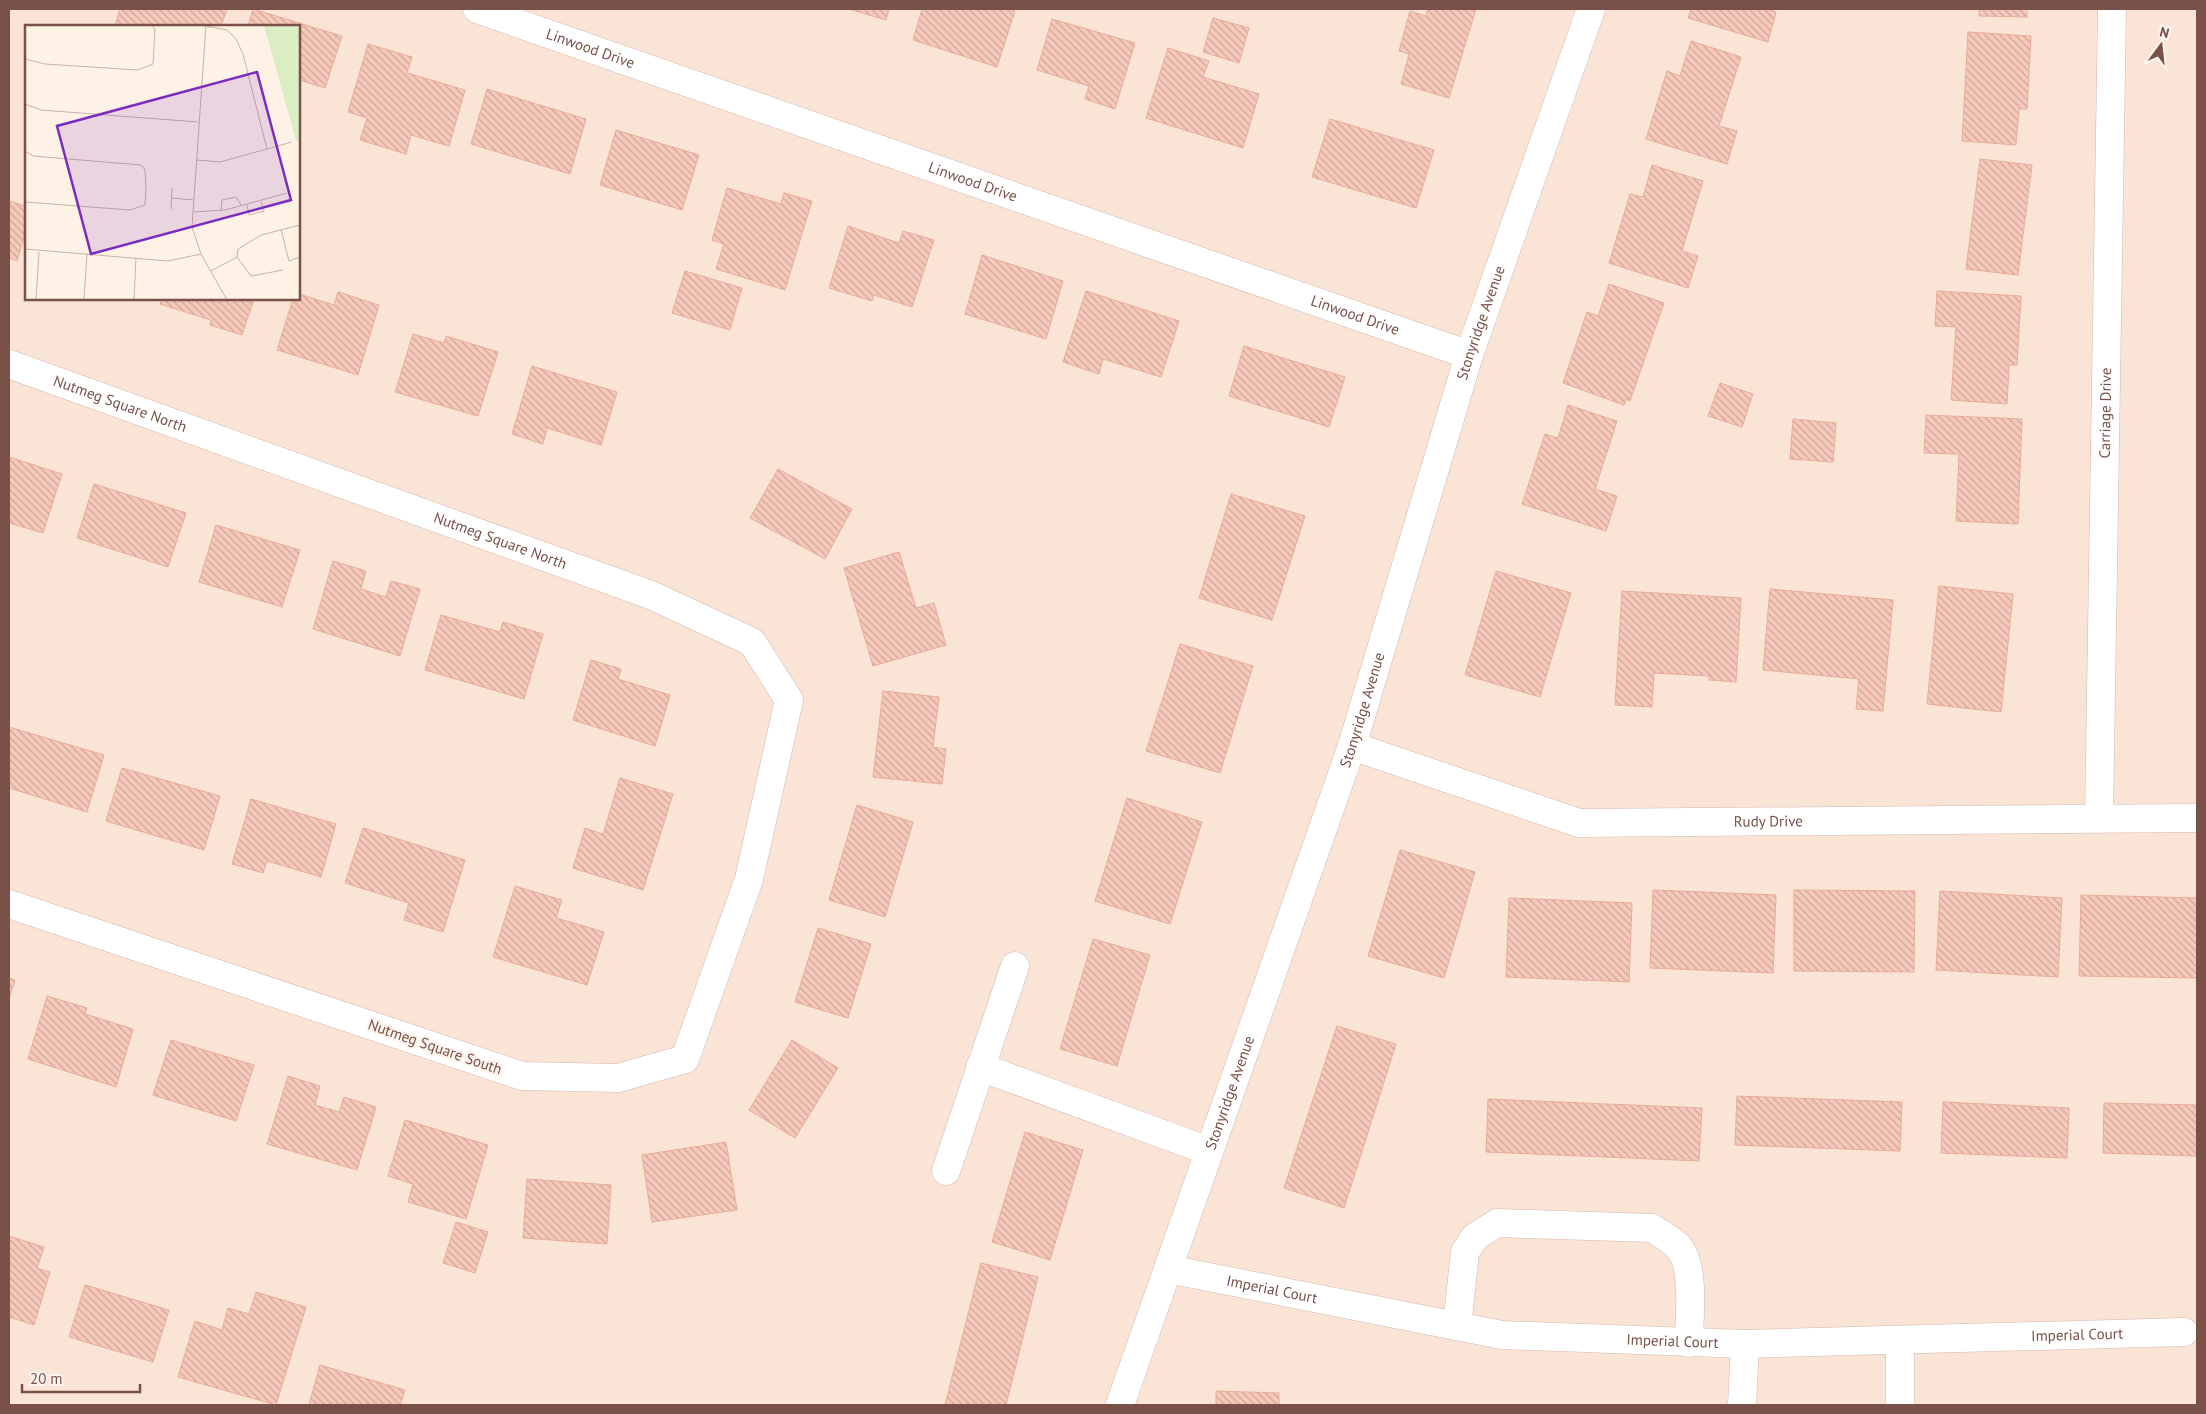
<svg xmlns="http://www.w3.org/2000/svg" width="2206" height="1414" font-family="'PT Sans',sans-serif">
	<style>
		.residential { fill: #f9e4d6; fill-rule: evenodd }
		.building { fill: url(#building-back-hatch); stroke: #eaab99 }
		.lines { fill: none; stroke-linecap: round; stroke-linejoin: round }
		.minor-casing { stroke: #d4b8ad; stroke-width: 29 }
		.minor { stroke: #fff; stroke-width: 28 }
		.labels { text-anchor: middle; stroke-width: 5; stroke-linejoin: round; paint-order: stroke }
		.street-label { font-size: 15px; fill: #7a5148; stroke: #fff5ee }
		.inset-road { fill: none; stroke: #c9b1a7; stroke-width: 1 }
		.view { fill: #7b2cbf; fill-opacity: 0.15; stroke: #7b2cbf; stroke-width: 2.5 }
		.inset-edge { fill: none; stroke: #7a5148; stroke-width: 2.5 }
	</style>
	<defs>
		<pattern id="building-back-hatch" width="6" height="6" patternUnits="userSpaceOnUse" patternTransform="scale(1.25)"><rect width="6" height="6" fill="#f6c9bb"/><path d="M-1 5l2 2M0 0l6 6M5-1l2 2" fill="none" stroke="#cca69a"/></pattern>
	</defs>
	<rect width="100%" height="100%" fill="#fef1e6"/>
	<path class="residential" d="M9,9H2197V1405H9ZM26,26H299V299H26Z"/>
	<g class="building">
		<polygon points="120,9 227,9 221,26 115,26"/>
		<polygon points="253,9 342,36 325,88 299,80 299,26 248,26"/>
		<polygon points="849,9 889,9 886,20"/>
		<polygon points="922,9 1007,9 1015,11 997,67 913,40"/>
		<polygon points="1428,9 1476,9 1449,98 1401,84 1409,54 1399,51 1410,11 1426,16"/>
		<polygon points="1691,9 1767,9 1776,12 1768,42 1688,18"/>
		<polygon points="1979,9 2027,9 2027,17 1979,16"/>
		<polygon points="1213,18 1249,28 1239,63 1203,52"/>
		<polygon points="1052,19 1135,43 1115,109 1085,99 1089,86 1037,70"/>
		<polygon points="1968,32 2031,36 2027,109 2019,109 2016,145 1962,141"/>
		<polygon points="1691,41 1741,57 1719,126 1737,131 1727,164 1646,139 1667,71 1680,76"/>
		<polygon points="368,44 412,57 407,73 465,90 449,146 411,135 406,154 360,140 367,118 348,112"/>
		<polygon points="1168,48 1209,61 1203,77 1259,94 1243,148 1146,118"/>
		<polygon points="487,89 586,119 570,174 471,144"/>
		<polygon points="1330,119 1434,150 1416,208 1312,177"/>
		<polygon points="616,130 699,155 682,210 600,185"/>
		<polygon points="1980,159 2032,165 2018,275 1966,269"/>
		<polygon points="1652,165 1703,181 1682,251 1698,256 1688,288 1609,263 1630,194 1643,197"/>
		<polygon points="727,188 781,204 784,193 812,201 785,290 716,269 724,244 712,240"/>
		<polygon points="9,201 26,206 26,231 17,261 9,258"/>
		<polygon points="848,226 899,243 903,231 934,240 912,307 874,295 872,301 829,288"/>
		<polygon points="982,255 1063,281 1046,339 965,314"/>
		<polygon points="685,271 742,288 730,330 672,313"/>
		<polygon points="1609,284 1664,303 1630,401 1626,399 1624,405 1563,383 1587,312 1598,316"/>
		<polygon points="1086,291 1179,321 1161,377 1103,359 1099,374 1063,362"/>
		<polygon points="1937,291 2021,296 2017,365 2009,365 2007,404 1951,400 1956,327 1935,326"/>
		<polygon points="338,292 379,305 358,375 277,350 293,299 299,299 299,294 334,305"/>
		<polygon points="162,299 254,299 242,335 210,325 211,320 160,304"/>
		<polygon points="413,334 444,343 446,336 498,352 478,416 395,392"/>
		<polygon points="1244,346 1345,377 1329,427 1229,396"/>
		<polygon points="532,366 617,392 601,445 547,428 543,444 512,434"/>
		<polygon points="1720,383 1753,394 1742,427 1708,416"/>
		<polygon points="1568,405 1617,421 1595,489 1617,496 1606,531 1522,504 1545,434 1558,438"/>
		<polygon points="1926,415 2022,419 2018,524 1956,521 1959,454 1924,453"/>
		<polygon points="1793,419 1836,423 1833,462 1790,459"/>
		<polygon points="9,457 62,474 43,533 9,523"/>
		<polygon points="778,469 852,509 825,559 750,518"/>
		<polygon points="94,484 186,513 168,567 77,538"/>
		<polygon points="1231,494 1305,516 1272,620 1199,598"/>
		<polygon points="216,525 300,550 282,607 199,582"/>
		<polygon points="899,552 916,608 934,603 946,645 873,666 844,568"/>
		<polygon points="333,561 366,571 361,589 386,597 391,581 420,589 400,656 313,629"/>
		<polygon points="1496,571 1571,593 1540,697 1465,675"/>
		<polygon points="1939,586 2013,594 2001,712 1927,704"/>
		<polygon points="1770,589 1893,600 1883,711 1856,709 1859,679 1763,670"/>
		<polygon points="1622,591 1741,598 1736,682 1709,680 1709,676 1654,673 1652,707 1615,705"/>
		<polygon points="441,615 500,632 503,622 543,634 524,699 425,670"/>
		<polygon points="1180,644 1253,666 1220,773 1146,751"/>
		<polygon points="591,660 621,669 618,679 670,695 655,746 573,720"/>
		<polygon points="883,691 939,697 933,747 946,749 942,784 873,777"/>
		<polygon points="9,727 104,755 87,812 9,788"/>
		<polygon points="122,768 220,796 204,850 106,821"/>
		<polygon points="620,778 673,794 643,890 573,868 585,828 603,834"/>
		<polygon points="1127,798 1202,822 1170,924 1095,901"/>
		<polygon points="251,799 336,824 321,877 267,861 263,873 232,864"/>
		<polygon points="857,805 913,822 885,917 829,900"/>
		<polygon points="363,828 465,860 443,932 404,920 409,903 345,883"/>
		<polygon points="1400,850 1475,872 1444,978 1368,956"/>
		<polygon points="515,886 562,900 556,918 604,932 587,985 493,957"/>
		<polygon points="1653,890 1776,895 1773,973 1650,968"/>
		<polygon points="1794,890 1915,891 1914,972 1794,971"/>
		<polygon points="1940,891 2062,898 2058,977 1936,970"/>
		<polygon points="2081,895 2197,898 2197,978 2079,976"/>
		<polygon points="1509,898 1632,903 1629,982 1506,977"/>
		<polygon points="818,928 871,944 848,1018 795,1002"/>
		<polygon points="1093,939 1150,955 1117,1066 1060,1049"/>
		<polygon points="9,978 15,980 9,999"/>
		<polygon points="47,996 87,1008 85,1014 133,1029 116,1087 28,1059"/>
		<polygon points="1337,1026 1396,1044 1344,1208 1284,1188"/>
		<polygon points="171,1040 254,1065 236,1121 153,1095"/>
		<polygon points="792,1040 838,1068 795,1138 749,1110"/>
		<polygon points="288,1076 320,1086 315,1105 339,1112 344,1097 376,1107 357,1170 267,1144"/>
		<polygon points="1737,1096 1902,1102 1900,1151 1735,1145"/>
		<polygon points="1488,1099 1702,1108 1699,1161 1486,1152"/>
		<polygon points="1943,1102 2069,1108 2067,1158 1941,1153"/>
		<polygon points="2104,1103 2197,1105 2197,1156 2103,1153"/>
		<polygon points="405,1120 488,1145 466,1219 408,1202 413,1184 388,1176"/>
		<polygon points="1025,1132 1083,1150 1050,1260 992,1242"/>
		<polygon points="726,1142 737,1210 652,1222 642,1155"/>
		<polygon points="527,1179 611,1185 607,1244 523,1238"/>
		<polygon points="456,1222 488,1232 475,1273 443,1263"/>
		<polygon points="9,1236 44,1247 37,1268 50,1272 34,1325 9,1317"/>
		<polygon points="981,1263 1038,1277 1006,1405 945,1405"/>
		<polygon points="85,1285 169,1310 153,1362 69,1337"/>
		<polygon points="256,1292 306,1307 276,1405 178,1377 195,1321 222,1330 228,1308 249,1314"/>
		<polygon points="320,1365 405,1390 400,1405 309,1405"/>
		<polygon points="1216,1391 1279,1393 1279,1405 1216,1405"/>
	</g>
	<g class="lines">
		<defs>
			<g id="minor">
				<path id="s1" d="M477,9L1469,355"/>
				<path id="s2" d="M9,364L651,595L752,642L789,700L749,879L685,1059L618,1078L522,1076L9,904"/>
				<path id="s3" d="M1352,746L1579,823L2197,818"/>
				<path id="s4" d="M2099,818L2112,9"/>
				<polyline points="980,1067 1209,1151"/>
				<polyline points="946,1171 1015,966"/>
				<path id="s5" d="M1168,1269L1502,1335L1745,1344L2184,1332"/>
				<path d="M1457,1326L1465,1252L1475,1237L1497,1223L1652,1228C1663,1235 1679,1243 1684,1256C1694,1279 1689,1318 1689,1343"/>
				<path id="s6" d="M1120,1405L1352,746L1469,355L1591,9"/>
				<polyline points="1742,1405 1745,1344"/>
				<polyline points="1900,1405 1900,1341"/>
			</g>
		</defs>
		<use href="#minor" class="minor-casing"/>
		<use href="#minor" class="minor"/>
	</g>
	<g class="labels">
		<g class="street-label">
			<text dy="5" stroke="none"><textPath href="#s1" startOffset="120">Linwood Drive</textPath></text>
			<text dy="5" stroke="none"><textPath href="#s1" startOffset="525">Linwood Drive</textPath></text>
			<text dy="5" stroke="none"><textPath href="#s1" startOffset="930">Linwood Drive</textPath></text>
			<text dy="5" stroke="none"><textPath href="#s6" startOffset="1141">Stonyridge Avenue</textPath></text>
			<text dy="5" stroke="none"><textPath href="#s2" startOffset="118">Nutmeg Square North</textPath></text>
			<text dy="5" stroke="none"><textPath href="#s4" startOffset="405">Carriage Drive</textPath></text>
			<text dy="5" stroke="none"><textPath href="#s2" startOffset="522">Nutmeg Square North</textPath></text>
			<text dy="5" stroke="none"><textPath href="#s6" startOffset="736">Stonyridge Avenue</textPath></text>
			<text dy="5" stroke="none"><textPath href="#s3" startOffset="429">Rudy Drive</textPath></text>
			<text transform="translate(435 1047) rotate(19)" y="5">Nutmeg Square South</text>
			<text dy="5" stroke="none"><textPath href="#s6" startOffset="331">Stonyridge Avenue</textPath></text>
			<text dy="5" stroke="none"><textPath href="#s5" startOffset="106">Imperial Court</textPath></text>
			<text dy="5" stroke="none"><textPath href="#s5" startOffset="916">Imperial Court</textPath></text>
			<text dy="5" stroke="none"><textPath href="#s5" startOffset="511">Imperial Court</textPath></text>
		</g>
	</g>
	<g transform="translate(25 25)">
		<rect width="275" height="275" fill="#fef1e6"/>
		<path d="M239,0H275V116H271Z" fill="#dbedc2"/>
		<path class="inset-road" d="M181,0L167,202L176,229L202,275M181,1L202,5L211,14L218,29L242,124M0,34L20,39L113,45L128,39L130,5L127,0M0,79L16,85L173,97M0,126L8,131L116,140L120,145L121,162L120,180L105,185L0,177M172,135L195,137L267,117M146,173L169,175M222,180L224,190L239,186L236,176M146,184L147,163M196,185L197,175L211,172L217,181M168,187L200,185L262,168M256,204L264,236L275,232M0,224L143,236L176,229M258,245L226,251L212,232L213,224L236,210L275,200M186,246L212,232M11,275L14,227M59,275L62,229M109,275L111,233"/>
		<path class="view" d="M232,47L266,175L66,229L32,101Z"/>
		<rect width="275" height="275" class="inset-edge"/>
	</g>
	<rect width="2206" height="1414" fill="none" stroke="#7a5148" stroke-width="20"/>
	<g transform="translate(2161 45) rotate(15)" stroke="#fff5ee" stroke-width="4" paint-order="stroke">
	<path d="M0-4L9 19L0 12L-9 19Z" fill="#7a5148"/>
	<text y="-8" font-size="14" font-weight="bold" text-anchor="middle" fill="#7a5148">N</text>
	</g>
	<path d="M22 1384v8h118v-8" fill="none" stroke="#7a5148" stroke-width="2.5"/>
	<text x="30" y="1384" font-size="15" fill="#7a5148" stroke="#fff5ee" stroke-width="4" paint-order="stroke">20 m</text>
</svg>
